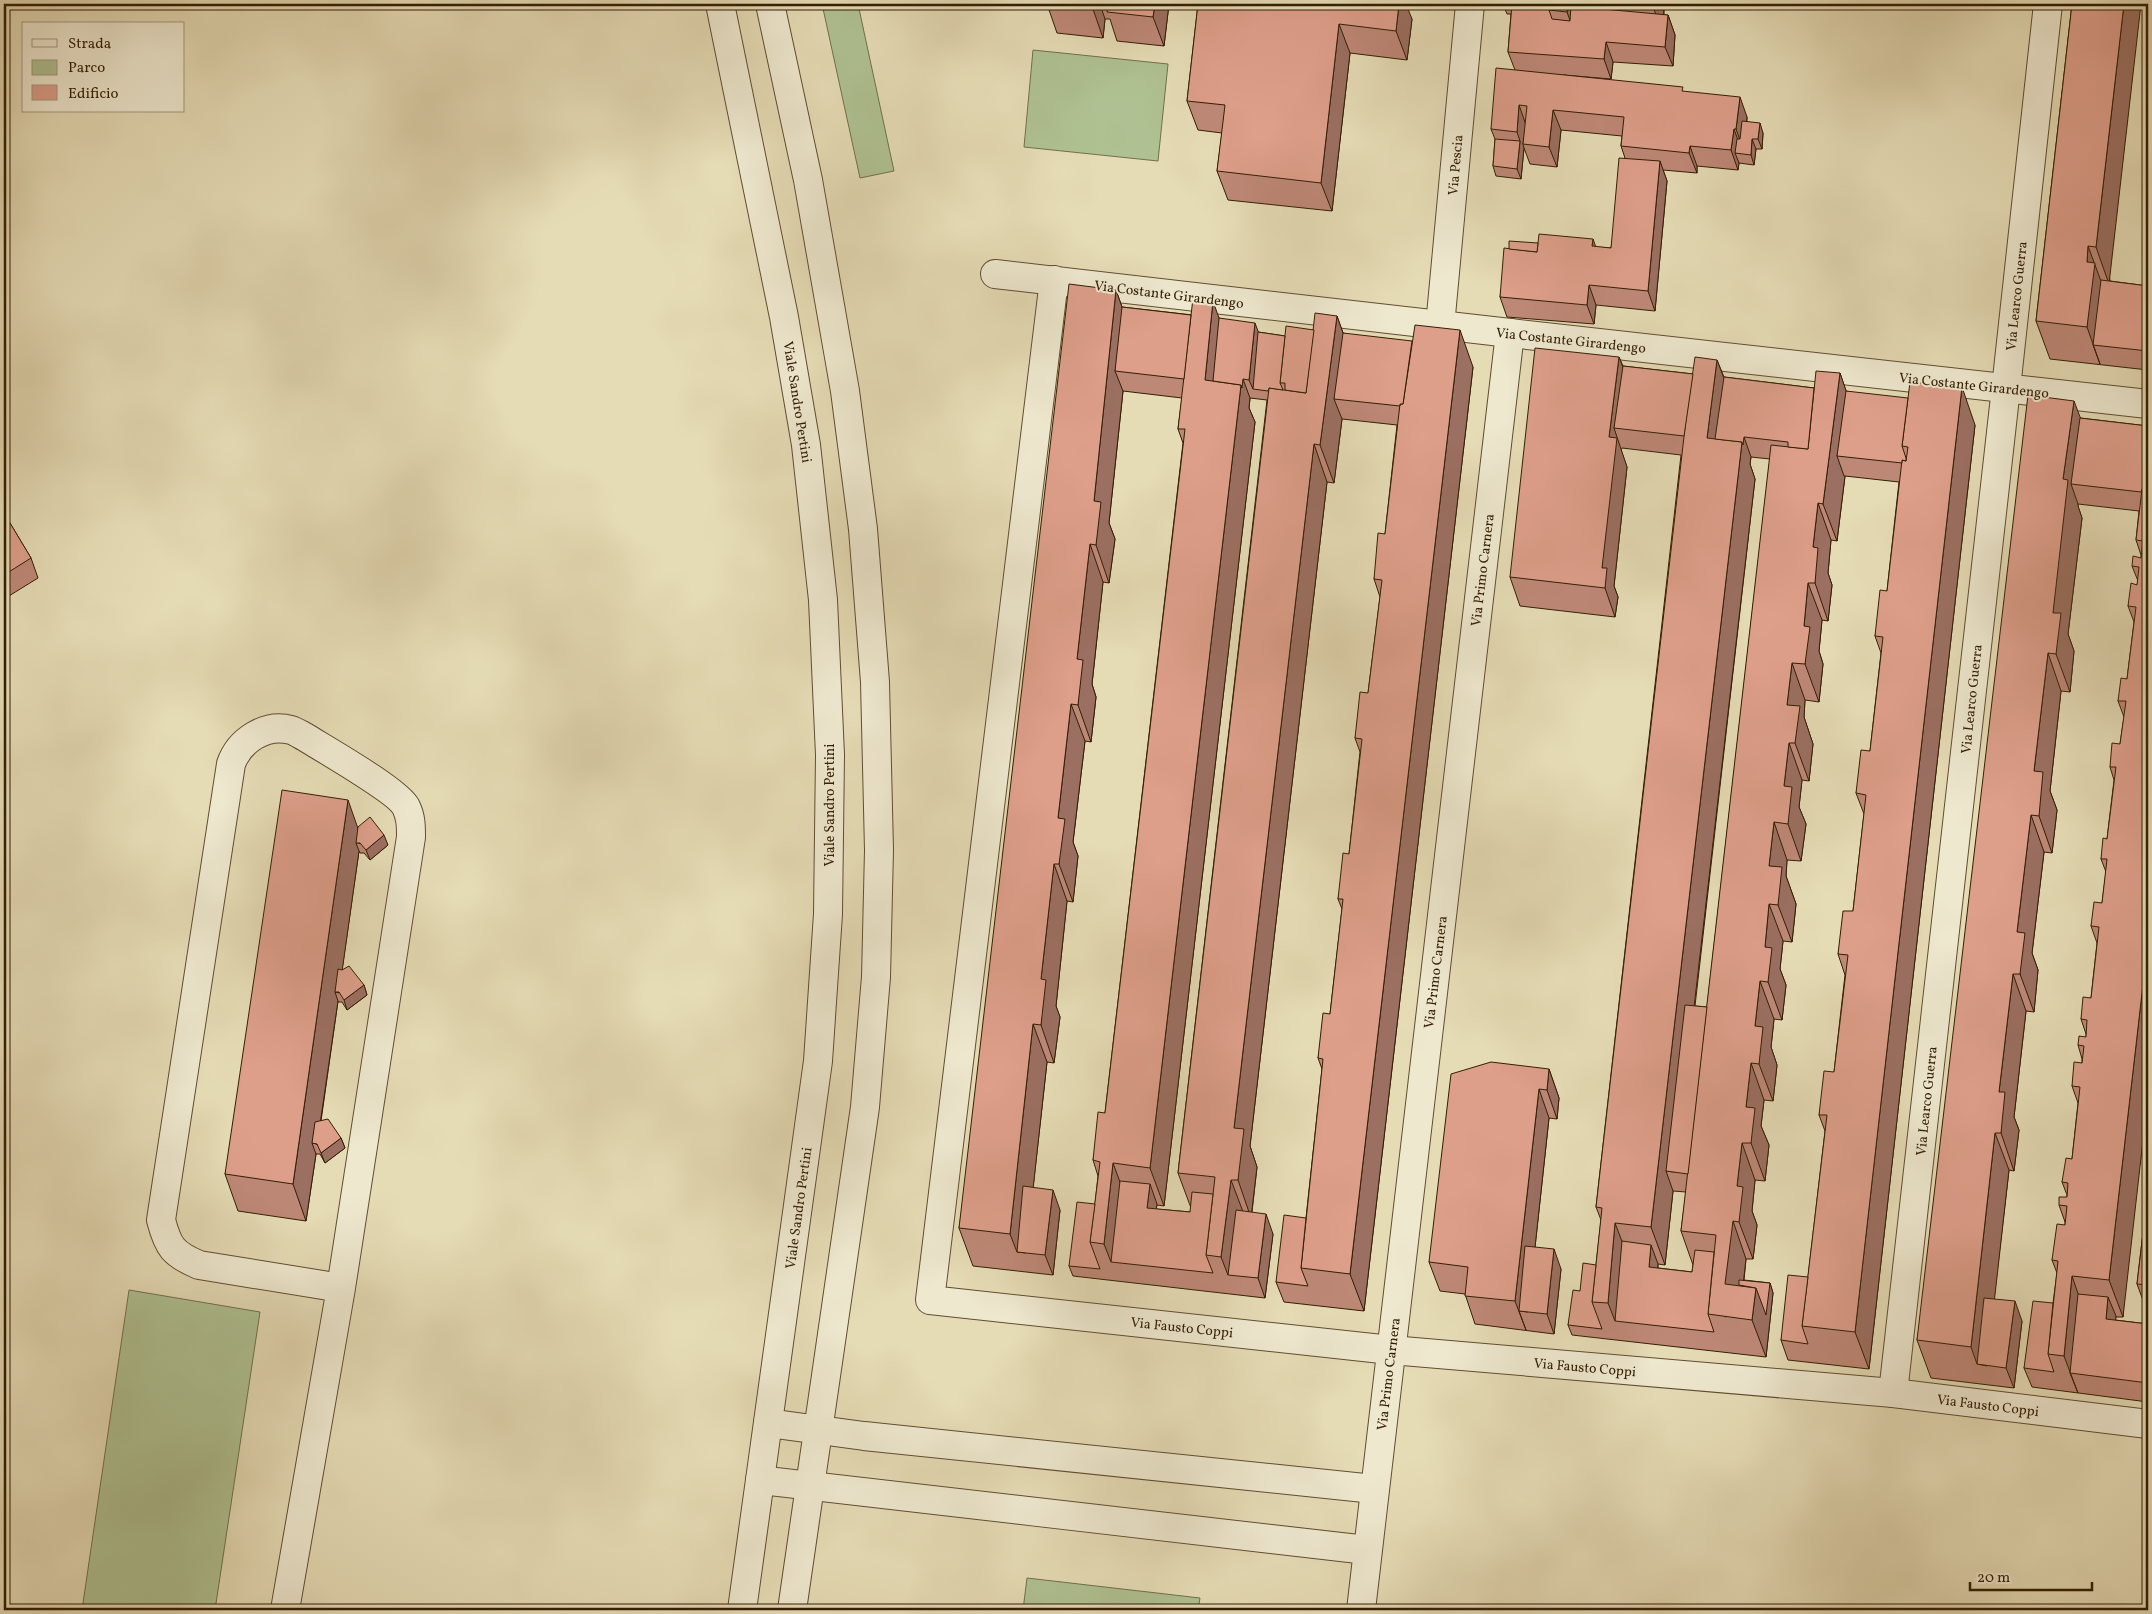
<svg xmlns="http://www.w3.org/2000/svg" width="2152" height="1614" font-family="Vollkorn,serif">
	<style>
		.green { fill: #afc192; stroke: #71704b }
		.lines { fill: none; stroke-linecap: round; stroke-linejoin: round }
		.minor-casing { stroke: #604d30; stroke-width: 30 }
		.minor { stroke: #eee8cf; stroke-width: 28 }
		.wall { fill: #be8877; stroke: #331e04; fill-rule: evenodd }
		.shaded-wall { fill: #9b6f61; stroke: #331e04 }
		.building { fill: #dd9e8a; stroke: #331e04 }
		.labels { text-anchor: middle; stroke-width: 4; stroke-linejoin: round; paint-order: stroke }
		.street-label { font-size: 14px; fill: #331e04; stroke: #eee8cf }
	</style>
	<rect width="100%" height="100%" fill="#e5dbb5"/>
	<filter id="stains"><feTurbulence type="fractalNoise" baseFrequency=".004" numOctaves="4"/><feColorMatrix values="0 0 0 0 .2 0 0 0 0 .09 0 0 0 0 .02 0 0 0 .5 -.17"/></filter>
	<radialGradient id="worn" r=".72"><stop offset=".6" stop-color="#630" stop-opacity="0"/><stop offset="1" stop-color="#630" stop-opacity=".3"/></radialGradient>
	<g class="green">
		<polygon points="822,4 858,4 894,171 860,178"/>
		<polygon points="1033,50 1168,64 1158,161 1024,147"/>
		<polygon points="129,1290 260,1312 215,1610 82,1610"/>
		<polygon points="1027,1578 1200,1598 1198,1610 1023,1610"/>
	</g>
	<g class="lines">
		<defs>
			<g id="minor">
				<polyline points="720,4 784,317 806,445 823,600 830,755 828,914 818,1061 742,1610"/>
				<polyline points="770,4 808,180 845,391 863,529 875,682 879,850 876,977 865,1107 792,1610"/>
				<polyline points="995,274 1510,333 2148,404"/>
				<polyline points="1054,280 930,1300 1391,1350 1893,1393 2148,1424"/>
				<polyline points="1440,326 1470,4"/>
				<polyline points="1893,1393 2006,388 2048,4"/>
				<polyline points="768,1423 864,1436 1374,1489"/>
				<polyline points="760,1480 1367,1550"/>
				<path d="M285,1610L341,1288L411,837C411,826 411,817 406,807C398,791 324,749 305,737C301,735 295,731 291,730C265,723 239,741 231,764L161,1220C168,1247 173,1254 199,1265L341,1288"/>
				<polyline points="1361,1610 1510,333"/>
			</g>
		</defs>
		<use href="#minor" class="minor-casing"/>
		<use href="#minor" class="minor"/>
	</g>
	<g class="wall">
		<polygon points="1047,4 1169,4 1164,46 1117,41 1110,19 1105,19 1103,38 1057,33"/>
		<polygon points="1198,4 1412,19 1407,60 1350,53 1332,211 1228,200 1217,171 1222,133 1198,130 1187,101"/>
		<polygon points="1503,4 1664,4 1664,15 1668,15 1675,35 1673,66 1613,62 1611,79 1563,75 1684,92 1747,117 1747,122 1763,133 1762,149 1756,149 1754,165 1739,163 1738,170 1697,166 1697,173 1663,170 1667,181 1655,311 1596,305 1594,324 1507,317 1500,297 1509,249 1538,243 1611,248 1625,158 1621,146 1622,136 1561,130 1557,167 1530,164 1524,148 1521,179 1496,176 1493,166 1495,139 1491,129 1515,70 1508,52 1511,14 1507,14"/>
		<polygon points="2072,4 2110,281 2148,286 2148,370 2050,359 2036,321"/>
		<path d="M1116,290L1122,307L1219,318L1258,332L1285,336L1314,330L1337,316L1343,333L1473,367L1364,1311L1284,1302L1276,1282L1306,1218L1322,1069L1318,1058L1330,1014L1342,909L1338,899L1349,854L1360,752L1355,738L1368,693L1380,597L1374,579L1385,534L1397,425L1342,419L1334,483L1327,482L1250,1146L1257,1167L1252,1212L1273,1234L1265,1298L1073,1276L1069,1266L1095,1204L1098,1176L1093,1160L1105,1113L1183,443L1178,429L1182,398L1123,391L1109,523L1115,539L1109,583L1103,582L1092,684L1096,697L1091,742L1085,741L1073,842L1078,856L1073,902L1067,901L1056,1006L1060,1017L1054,1063L1047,1062L1033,1188L1060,1210L1053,1275L973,1266L959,1228ZM1250,398L1267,400L1178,1173L1191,1208L1190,1212L1156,1209L1157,1205L1164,1206L1255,422L1249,408Z"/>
		<path d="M1619,357L1623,366L1693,374L1717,360L1724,377L1814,388L1840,373L1846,391L1975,425L1869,1369L1788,1360L1781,1340L1808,1277L1825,1131L1819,1115L1834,1072L1845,975L1838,954L1853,911L1864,814L1856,793L1870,751L1881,653L1875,636L1887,591L1899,482L1845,476L1837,541L1831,540L1828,573L1832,585L1828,621L1822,620L1819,651L1823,664L1819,702L1805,700L1804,717L1813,744L1809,781L1802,780L1799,807L1806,824L1801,861L1787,860L1786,876L1796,904L1792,942L1783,941L1780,969L1786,985L1782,1020L1774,1019L1771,1047L1777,1065L1773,1101L1764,1100L1761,1126L1769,1145L1765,1181L1755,1180L1752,1211L1757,1225L1753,1259H1746L1744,1280L1770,1283L1773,1293L1766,1357L1572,1335L1568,1325L1580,1291L1596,1265L1601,1220L1596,1207L1681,455L1622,448L1621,450L1627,467L1614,586L1618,597L1615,617L1520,606L1510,577ZM1751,457L1770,459L1707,1007L1695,1006L1755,479L1750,464ZM1673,1191L1686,1192L1681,1231L1693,1265L1692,1272L1658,1268V1264L1665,1265Z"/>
		<polygon points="2080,418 2148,426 2123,1317 2116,1317 2115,1320 2148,1324 2148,1402 2032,1387 2024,1368 2053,1303 2057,1273 2052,1260 2065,1225 2065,1222 2059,1205 2067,1197 2067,1195 2062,1182 2072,1159 2078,1103 2072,1086 2082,1063 2082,1059 2078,1045 2086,1037 2086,1034 2081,1019 2091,998 2097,943 2091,926 2102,903 2106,872 2101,859 2107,839 2114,780 2110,767 2120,744 2124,717 2118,701 2127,679 2134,622 2128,606 2137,585 2138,581 2132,566 2141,558 2141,555 2136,540 2139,511 2078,504 2078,506 2082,518 2068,634 2074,651 2070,692 2061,691 2050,791 2057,810 2052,853 2044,852 2032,953 2038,970 2034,1012 2026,1011 2014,1117 2019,1130 2014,1171 2009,1170 1994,1299 2022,1321 2014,1388 1931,1378 1917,1340"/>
		<polygon points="4,513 31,558 38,578 4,599"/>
		<polygon points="358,827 388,845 370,860 364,853 360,853 359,851 342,970 364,985 367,995 347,1010 342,1002 338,1002 338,1001 321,1121 341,1138 345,1148 325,1163 320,1154 316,1154 306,1221 238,1211 225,1174"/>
		<polygon points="1549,1069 1559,1098 1557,1119 1549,1118 1535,1247 1561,1269 1554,1334 1475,1324 1465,1294 1440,1291 1429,1262"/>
		<polygon points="2148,1190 2148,1314 2137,1284"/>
	</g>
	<g class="shaded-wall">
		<polygon points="1093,4 1100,4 1105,19 1103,38 1093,9"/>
		<polygon points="1155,4 1169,4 1164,46 1153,17"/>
		<polygon points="1399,4 1406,4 1412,19 1407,60 1396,31"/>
		<polygon points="1567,4 1570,4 1578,26 1577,40 1567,12"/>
		<polygon points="1652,4 1664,4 1663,33"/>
		<polygon points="2124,4 2141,4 2109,284 2096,247"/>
		<polygon points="1668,15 1675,35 1673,66 1665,47"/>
		<polygon points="1339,24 1350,53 1332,211 1321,183"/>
		<polygon points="1606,42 1613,62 1611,79 1604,59"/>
		<polygon points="1740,97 1747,117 1743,149 1736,129"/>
		<polygon points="1519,105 1526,125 1523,144 1524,148 1521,179 1517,169 1520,141 1517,132"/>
		<polygon points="1553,110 1561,130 1557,167 1549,147"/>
		<polygon points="1760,123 1763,133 1762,149 1758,139"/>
		<polygon points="1734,129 1741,149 1735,153 1739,163 1738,170 1731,150"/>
		<polygon points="1752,139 1756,149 1754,165 1751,155"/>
		<polygon points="1690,146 1697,166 1697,173 1689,153"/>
		<polygon points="1660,161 1667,181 1655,311 1648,291"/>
		<polygon points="1593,239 1600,259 1592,246"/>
		<polygon points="2088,246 2108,300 2093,345 2100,364 2087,327 2087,262"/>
		<polygon points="1589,285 1596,305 1594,324 1587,305"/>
		<polygon points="1116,290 1129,327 1115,371 1123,391 1109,523 1115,539 1109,583 1096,545 1094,501"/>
		<polygon points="1213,301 1226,338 1220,399 1205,380"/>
		<polygon points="1337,316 1350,353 1334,399 1342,419 1334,483 1320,445"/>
		<polygon points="1255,323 1262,342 1253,389 1249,380"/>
		<polygon points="1460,330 1473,367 1364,1311 1350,1274"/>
		<polygon points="1619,357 1630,386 1614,428 1627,467 1614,586 1618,597 1615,617 1605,588 1602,568 1609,437"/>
		<polygon points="1717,360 1731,397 1723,457 1707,438"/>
		<polygon points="1840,373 1853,411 1837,456 1844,476 1845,476 1837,541 1823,504"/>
		<polygon points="1243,379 1250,398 1249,408 1255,422 1164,1206 1150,1168 1241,385"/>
		<polygon points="1962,387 1975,425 1869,1369 1855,1332"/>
		<polygon points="2074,401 2088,438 2071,484 2078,504 2078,506 2082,518 2068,634 2074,651 2070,692 2056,654 2053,613 2063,479"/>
		<polygon points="1744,437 1751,457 1750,464 1755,479 1675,1172 1666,1171 1673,1191 1665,1265 1651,1227 1742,442"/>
		<polygon points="1314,444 1327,482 1250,1146 1257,1167 1251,1218 1238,1180 1234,1128"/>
		<polygon points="1818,503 1831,540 1828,573 1832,585 1828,621 1815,583 1813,547"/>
		<polygon points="1090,544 1103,582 1092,684 1096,697 1091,742 1078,705 1077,659"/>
		<polygon points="1808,583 1822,620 1819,651 1823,664 1819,702 1805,664 1804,626"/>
		<polygon points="2048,653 2061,691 2050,791 2057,810 2052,853 2039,816 2034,771"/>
		<polygon points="1792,663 1805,700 1804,717 1813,744 1809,781 1795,743 1787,705"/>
		<polygon points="1071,704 1085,741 1073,842 1078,856 1073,902 1059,864 1058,818"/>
		<polygon points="1789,743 1802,780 1799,807 1806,824 1801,861 1788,824 1784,786"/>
		<polygon points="348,800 361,837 360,844 360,843 356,843 359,851 339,993 335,992 338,1001 317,1145 317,1144 312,1143 316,1154 306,1221 293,1184"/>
		<polygon points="2031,815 2044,852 2032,953 2038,970 2034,1012 2020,974 2017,932"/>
		<polygon points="1774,822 1787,860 1786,876 1796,904 1792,942 1778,905 1769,866"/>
		<polygon points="384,835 388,845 370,860 366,850"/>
		<polygon points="1054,864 1067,901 1056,1006 1060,1017 1054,1063 1041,1025 1041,979"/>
		<polygon points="1769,904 1783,941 1780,969 1786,985 1782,1020 1768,982 1765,947"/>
		<polygon points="2148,941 2148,1096 2123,1317 2109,1280"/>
		<polygon points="2013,974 2026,1011 2014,1117 2019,1130 2014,1171 2001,1133 1999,1092"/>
		<polygon points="1760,981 1774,1019 1771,1047 1777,1065 1773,1101 1759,1064 1755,1026"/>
		<polygon points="364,985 367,995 347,1010 344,1000"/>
		<polygon points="1033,1024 1047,1062 1026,1253 1017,1252 1010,1234"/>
		<polygon points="1751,1063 1764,1100 1761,1126 1769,1145 1765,1181 1751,1143 1746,1107"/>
		<polygon points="1549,1069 1559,1098 1557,1119 1547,1090"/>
		<polygon points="1539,1089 1549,1118 1528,1312 1519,1311 1526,1330 1515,1301"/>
		<polygon points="1995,1133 2009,1170 1987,1366 1977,1364 1971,1347"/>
		<polygon points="341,1138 345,1148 325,1163 321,1153"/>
		<polygon points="1742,1143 1755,1180 1752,1211 1757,1225 1753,1259 1739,1222 1737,1186"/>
		<polygon points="1113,1163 1127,1201 1111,1262 1104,1244"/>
		<polygon points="1231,1180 1245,1217 1228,1275 1221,1257"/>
		<polygon points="1150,1184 1157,1204 1154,1227 1147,1208"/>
		<polygon points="1053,1190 1060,1210 1053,1275 1045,1255"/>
		<polygon points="1266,1214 1273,1234 1265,1298 1258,1278"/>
		<polygon points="1733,1221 1746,1259 1740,1312 1725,1317 1722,1253"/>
		<polygon points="1615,1223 1629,1260 1615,1321 1608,1303"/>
		<polygon points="1651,1245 1658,1264 1656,1287 1649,1267"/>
		<polygon points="1554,1249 1561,1269 1554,1334 1547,1314"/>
		<polygon points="2072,1276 2085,1314 2070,1373 2078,1393 2064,1356"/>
		<polygon points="1770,1283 1773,1293 1766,1357 1752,1320 1756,1288"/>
		<polygon points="2108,1297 2116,1316 2114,1339 2106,1319"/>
		<polygon points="2015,1301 2022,1321 2014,1388 2006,1368"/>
	</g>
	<g class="building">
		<polygon points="1047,4 1093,4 1093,9"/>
		<polygon points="1108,4 1155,4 1153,17 1107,12"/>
		<polygon points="1198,4 1399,4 1396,31 1339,24 1321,183 1217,171 1225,105 1187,101"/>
		<polygon points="1512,4 1549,4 1549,10 1552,19 1570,21 1571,6 1668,15 1665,47 1606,42 1604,59 1508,52"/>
		<polygon points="1549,4 1567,4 1567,12 1549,10"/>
		<polygon points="2072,4 2124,4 2096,247 2088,246 2087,262 2095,263 2087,327 2036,321"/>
		<polygon points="1496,68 1683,87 1682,91 1740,97 1736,129 1734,129 1731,150 1690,146 1689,153 1621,146 1624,117 1553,110 1549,147 1523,144 1527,106 1519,105 1517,132 1491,129"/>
		<polygon points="1742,121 1760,123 1758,139 1752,139 1751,155 1735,153 1737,139 1740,139"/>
		<polygon points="1495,139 1520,141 1517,169 1493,166"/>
		<polygon points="1619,158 1660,161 1648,291 1589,285 1587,305 1500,297 1504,248 1537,252 1539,234 1593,239 1592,246 1611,248"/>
		<polygon points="1509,241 1538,243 1537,252 1509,249"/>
		<polygon points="2101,280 2148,286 2148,351 2093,345"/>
		<polygon points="1069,284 1116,290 1094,501 1101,502 1096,545 1090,544 1077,659 1083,660 1078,705 1071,704 1058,818 1065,819 1059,864 1054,864 1041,979 1046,980 1041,1025 1033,1024 1010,1234 959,1228"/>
		<polygon points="1193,298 1213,301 1205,380 1241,385 1150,1168 1113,1163 1104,1244 1090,1242 1100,1162 1093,1160 1098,1112 1105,1113 1185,429 1178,429"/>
		<polygon points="1122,307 1191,315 1184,379 1115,371"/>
		<polygon points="1315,313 1337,316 1320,445 1314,444 1234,1128 1244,1129 1238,1180 1231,1180 1221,1257 1206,1255 1215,1177 1178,1173 1269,388 1306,393"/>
		<polygon points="1219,318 1255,323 1249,380 1243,379 1242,388 1241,385 1213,381"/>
		<polygon points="1415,325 1460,330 1350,1274 1301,1268 1323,1059 1318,1058 1323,1013 1330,1014 1343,899 1338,899 1343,853 1349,854 1362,739 1355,738 1360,692 1368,693 1382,580 1374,579 1378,533 1385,534 1400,404 1403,404"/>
		<polygon points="1286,326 1314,330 1306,393 1285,390 1285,383 1280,383"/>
		<polygon points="1258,332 1285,336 1280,383 1283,390 1269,388 1268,391 1253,389"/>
		<polygon points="1343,333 1412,341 1403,404 1400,404 1400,406 1334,399"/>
		<polygon points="1535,348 1619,357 1609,437 1617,438 1602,568 1607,568 1605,588 1510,577"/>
		<polygon points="1695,357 1717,360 1707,438 1742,442 1651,1227 1615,1223 1608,1303 1592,1302 1602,1208 1596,1207 1686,419"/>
		<polygon points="1623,366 1693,374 1684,436 1614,428"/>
		<polygon points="1816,371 1840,373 1823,504 1818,503 1813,547 1818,548 1815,583 1808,583 1804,626 1810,627 1805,664 1792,663 1787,705 1800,706 1795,743 1789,743 1784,786 1792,787 1788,824 1774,822 1769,866 1782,867 1778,905 1769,904 1765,947 1772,948 1768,982 1760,981 1755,1026 1763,1027 1759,1064 1751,1063 1746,1107 1755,1108 1751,1143 1742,1143 1737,1186 1743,1187 1739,1222 1733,1221 1725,1284 1756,1288 1752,1320 1708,1314 1716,1235 1681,1231 1771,445 1808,449"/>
		<polygon points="1724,377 1814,388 1808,449 1788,447 1788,442 1744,437 1743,445 1742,442 1715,439"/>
		<polygon points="1910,382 1962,387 1855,1332 1802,1326 1827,1115 1819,1115 1824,1071 1834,1072 1848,955 1838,954 1843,911 1853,911 1866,795 1856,793 1861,750 1870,751 1883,637 1875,636 1880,590 1887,591 1902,460 1906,461 1908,447 1902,446"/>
		<polygon points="1846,391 1908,398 1902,446 1906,458 1906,461 1902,460 1902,463 1837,456"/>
		<polygon points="2028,395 2074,401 2063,479 2068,480 2053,613 2061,613 2056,654 2048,653 2034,771 2043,772 2039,816 2031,815 2017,932 2025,933 2020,974 2013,974 1999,1092 2005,1092 2001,1133 1995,1133 1971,1347 1917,1340"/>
		<polygon points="2080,418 2148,426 2148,490 2142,489 2141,492 2071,484"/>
		<polygon points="2142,489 2148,490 2148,941 2109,1280 2072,1276 2064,1356 2048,1354 2058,1261 2052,1260 2057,1224 2065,1225 2067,1206 2059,1205 2059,1197 2067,1197 2068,1183 2062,1182 2066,1158 2072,1159 2080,1087 2072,1086 2074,1062 2082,1063 2084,1046 2078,1045 2079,1036 2086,1037 2087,1020 2081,1019 2083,997 2091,998 2099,927 2091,926 2094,902 2102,903 2107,859 2101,859 2103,838 2107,839 2116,767 2110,767 2112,743 2120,744 2126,701 2118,701 2121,678 2127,679 2136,607 2128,606 2131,583 2137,585 2139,567 2132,566 2133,556 2141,558 2143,541 2136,540"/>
		<polygon points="4,513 31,558 4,575"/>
		<polygon points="282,790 348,800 293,1184 225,1174"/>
		<polygon points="370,817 384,835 366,850 360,843 356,843 358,827"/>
		<polygon points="349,966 364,985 344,1000 339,992 335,992 338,969 342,970"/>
		<polygon points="1685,1005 1707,1007 1688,1174 1666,1171"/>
		<polygon points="1491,1062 1549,1069 1547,1090 1539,1089 1515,1301 1465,1296 1468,1267 1429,1262 1451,1074"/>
		<polygon points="328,1119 341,1138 321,1153 317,1144 312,1143 315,1122"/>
		<polygon points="1120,1181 1150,1184 1147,1208 1190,1212 1192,1192 1213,1194 1206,1255 1213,1273 1111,1262"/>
		<polygon points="1023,1186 1053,1190 1045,1255 1017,1252"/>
		<polygon points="2148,1190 2148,1285 2137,1284"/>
		<polygon points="1077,1202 1095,1204 1090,1242 1100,1269 1069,1266"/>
		<polygon points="1236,1210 1266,1214 1258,1278 1228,1275"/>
		<polygon points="1284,1215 1306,1218 1301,1268 1308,1286 1276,1282"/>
		<polygon points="1622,1241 1651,1245 1649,1267 1692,1272 1695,1250 1714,1252 1708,1314 1714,1332 1615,1321"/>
		<polygon points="1525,1246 1554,1249 1547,1314 1519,1311"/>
		<polygon points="1583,1263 1596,1265 1592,1302 1602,1329 1568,1325 1573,1290 1580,1291"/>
		<polygon points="1788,1275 1808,1277 1802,1326 1808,1344 1781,1340"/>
		<polygon points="1739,1280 1770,1283 1766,1315 1756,1288 1739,1285"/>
		<polygon points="2078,1294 2108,1297 2106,1319 2148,1324 2148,1383 2070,1373"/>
		<polygon points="1984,1298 2015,1301 2006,1368 1977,1364"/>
		<polygon points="2033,1301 2053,1303 2048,1354 2054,1372 2024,1368"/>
	</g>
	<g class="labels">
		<g class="street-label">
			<text transform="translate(1455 165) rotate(-85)" y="5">Via Pescia</text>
			<text transform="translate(1169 294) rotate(7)" y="5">Via Costante Girardengo</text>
			<text transform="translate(2016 296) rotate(-84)" y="5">Via Learco Guerra</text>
			<text transform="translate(1571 340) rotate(6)" y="5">Via Costante Girardengo</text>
			<text transform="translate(1974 385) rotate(6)" y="5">Via Costante Girardengo</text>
			<text transform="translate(798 402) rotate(81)" y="5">Viale Sandro Pertini</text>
			<text transform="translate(1482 570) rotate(-83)" y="5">Via Primo Carnera</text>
			<text transform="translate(1971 699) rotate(-84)" y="5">Via Learco Guerra</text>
			<text transform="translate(829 805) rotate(-90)" y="5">Viale Sandro Pertini</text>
			<text transform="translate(1435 972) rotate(-83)" y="5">Via Primo Carnera</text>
			<text transform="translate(1926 1101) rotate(-84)" y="5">Via Learco Guerra</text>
			<text transform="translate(798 1208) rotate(-82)" y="5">Viale Sandro Pertini</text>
			<text transform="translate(1182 1327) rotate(6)" y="5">Via Fausto Coppi</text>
			<text transform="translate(1585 1367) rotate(5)" y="5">Via Fausto Coppi</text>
			<text transform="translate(1388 1374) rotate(-83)" y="5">Via Primo Carnera</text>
			<text transform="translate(1988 1405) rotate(7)" y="5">Via Fausto Coppi</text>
		</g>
	</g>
	<rect width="2152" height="1614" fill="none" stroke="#e5dbb5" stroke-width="20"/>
	<rect x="5" y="5" width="2142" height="1604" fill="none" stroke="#331e04" stroke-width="2.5"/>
	<rect x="10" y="10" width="2132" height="1594" fill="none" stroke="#331e04"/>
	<rect x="22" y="22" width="162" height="90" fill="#eee8cf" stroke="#a3977e"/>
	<rect x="32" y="39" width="25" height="8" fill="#eee8cf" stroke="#a3977e"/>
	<text x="68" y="48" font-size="15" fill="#331e04">Strada</text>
	<rect x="32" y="60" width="25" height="15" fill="#afc192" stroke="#a3977e"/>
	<text x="68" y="72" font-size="15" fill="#331e04">Parco</text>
	<rect x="32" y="85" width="25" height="15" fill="#dd9e8a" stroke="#a3977e"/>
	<text x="68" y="98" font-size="15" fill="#331e04">Edificio</text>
	<path d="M1970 1582v8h122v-8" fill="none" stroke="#331e04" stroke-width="2.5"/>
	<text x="1977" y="1582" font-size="15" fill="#331e04" stroke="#eee8cf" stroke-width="4" paint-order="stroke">20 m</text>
	<rect width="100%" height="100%" filter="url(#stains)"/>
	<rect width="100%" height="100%" fill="url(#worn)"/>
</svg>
